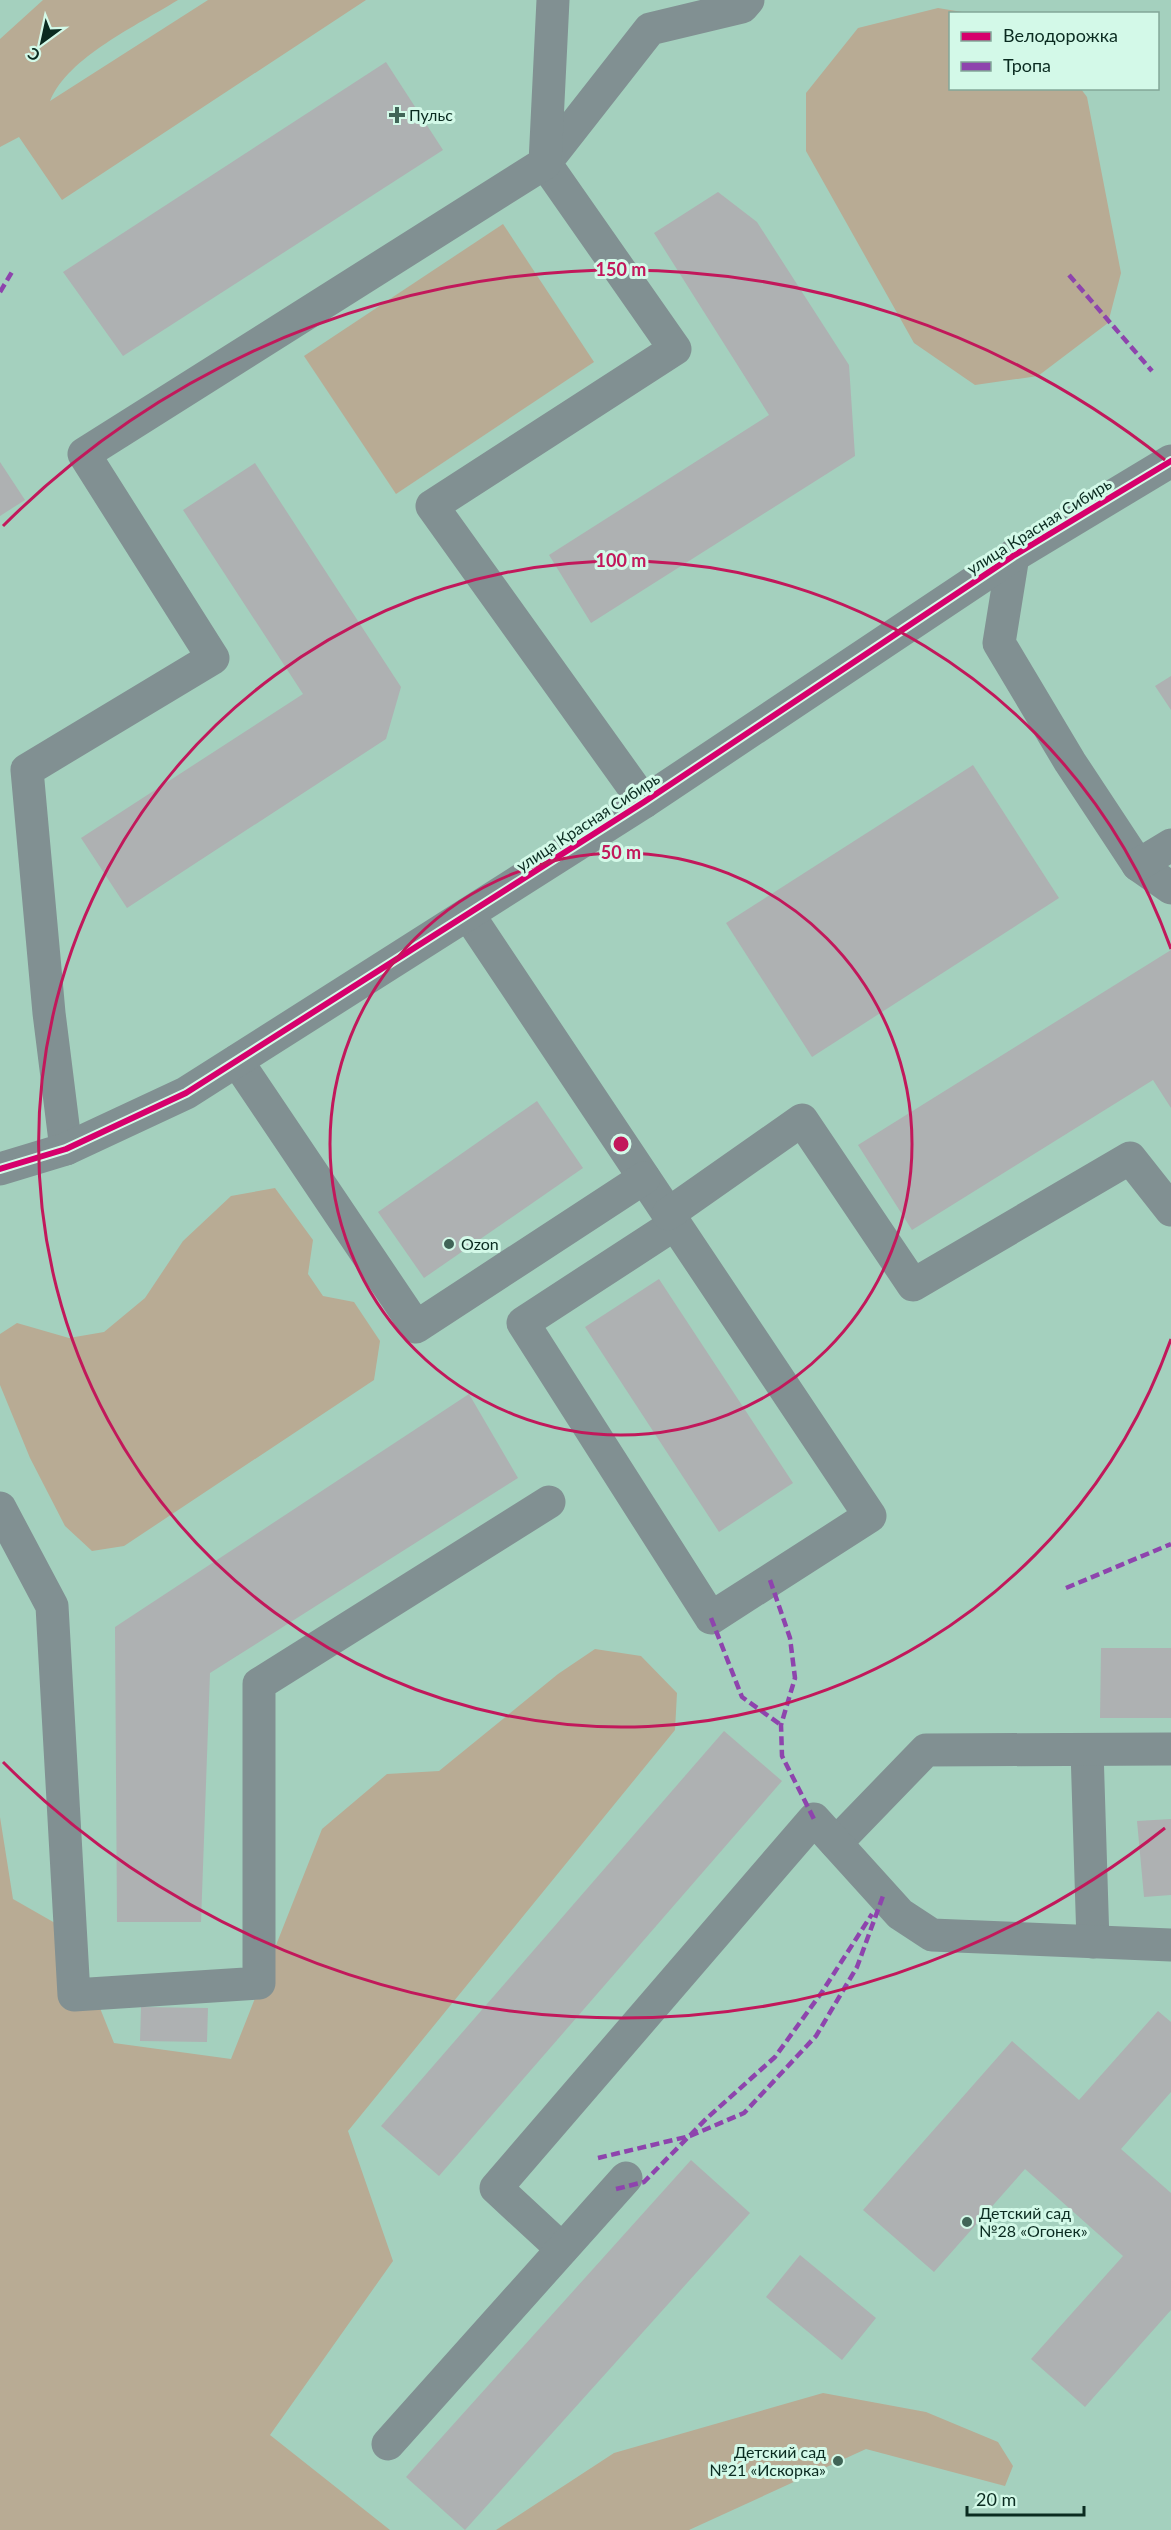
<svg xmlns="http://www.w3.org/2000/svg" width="1171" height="2530" font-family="Lato,sans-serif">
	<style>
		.green { fill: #b8ab94 }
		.building { fill: #aeb1b2 }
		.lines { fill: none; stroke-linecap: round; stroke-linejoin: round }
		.minor { stroke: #819092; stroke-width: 33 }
		.quiet { stroke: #8e44ad; stroke-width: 4.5; stroke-dasharray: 9 4.5; stroke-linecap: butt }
		.cycleway-casing { stroke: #d3f9e8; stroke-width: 10 }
		.cycleway { stroke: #d6006c; stroke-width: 6 }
		.ring { fill: none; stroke: #c2185b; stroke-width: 3 }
		.poi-dot { fill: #406557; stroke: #d3f9e8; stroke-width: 2 }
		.labels { text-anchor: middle; stroke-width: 6; stroke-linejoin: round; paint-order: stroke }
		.poi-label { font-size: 16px; fill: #0a2b20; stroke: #d3f9e8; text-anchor: start }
		.street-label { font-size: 16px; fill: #0a2b20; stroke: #d3f9e8 }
		.centre { fill: #c2185b; stroke: #d3f9e8; stroke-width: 3 }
		.ring-label { font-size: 18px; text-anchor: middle; font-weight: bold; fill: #c2185b; stroke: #d3f9e8; stroke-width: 6; stroke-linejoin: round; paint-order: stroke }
	</style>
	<rect width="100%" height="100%" fill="#a4d0be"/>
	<g class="green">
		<path d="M43,0H178C138,25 68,57 50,101L208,0H366L62,200L19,137L0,147V39Z"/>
		<polygon points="938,8 968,13 950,14 950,88 1081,89 1087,97 1121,273 1108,323 1038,376 975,385 914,343 806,151 806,93 858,28"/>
		<polygon points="503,224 594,362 396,494 304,356"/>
		<polygon points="275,1188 313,1240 308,1274 323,1296 354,1302 380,1341 374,1380 124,1546 92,1551 65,1526 30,1458 0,1385 0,1334 17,1323 69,1338 104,1332 145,1298 183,1241 231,1196"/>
		<polygon points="595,1649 641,1656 677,1693 675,1730 348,2131 393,2261 270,2435 390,2530 0,2530 0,1817 13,1899 69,1931 114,2043 231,2059 322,1829 387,1774 439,1771 558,1674"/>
		<polygon points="823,2393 926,2412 998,2442 1013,2466 1005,2486 866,2449 689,2530 496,2530 614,2453"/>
	</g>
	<g class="building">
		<polygon points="386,62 443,150 123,356 63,272"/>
		<polygon points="718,192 757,222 849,365 855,456 591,623 549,555 769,415 654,233"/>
		<polygon points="0,462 25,500 0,516"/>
		<polygon points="255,463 401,687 386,739 127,908 81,838 303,694 183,510"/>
		<polygon points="1171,676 1171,710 1155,686"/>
		<polygon points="973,765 1059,898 812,1057 726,923"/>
		<polygon points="1171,950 1171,1108 1153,1080 912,1230 858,1145"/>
		<polygon points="537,1101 583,1168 424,1278 378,1212"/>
		<polygon points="659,1279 793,1483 719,1532 585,1327"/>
		<polygon points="469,1394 518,1478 210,1673 201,1922 117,1922 115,1627"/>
		<polygon points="1101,1648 1171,1648 1171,1718 1100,1718"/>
		<polygon points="724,1731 782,1781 439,2176 381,2126"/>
		<polygon points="1171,1819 1171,1895 1144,1897 1137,1821"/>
		<polygon points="141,2007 208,2008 207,2042 140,2041"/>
		<polygon points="1158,2011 1171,2022 1171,2092 1121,2149 1171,2193 1171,2310 1085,2407 1031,2359 1123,2256 1025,2169 934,2272 863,2210 1012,2041 1079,2100"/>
		<polygon points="691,2160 750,2213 465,2530 406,2477"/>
		<polygon points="800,2255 876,2318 842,2360 766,2297"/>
	</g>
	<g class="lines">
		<g class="minor">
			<polyline points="1013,556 999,643 1070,762 1138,865 1171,888"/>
			<polyline points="644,802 432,506 675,349 545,163 650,29 742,7 748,0"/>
			<polyline points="1138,865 1171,845"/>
			<polyline points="468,914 870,1516 711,1618 523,1323 675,1224"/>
			<polyline points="237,1061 416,1327 644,1178"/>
			<polyline points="66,1149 49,1013 27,770 213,658 84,454 545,163 553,0"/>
			<polyline points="0,1169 66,1149 186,1093 644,802 1013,556 1171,461"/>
			<polyline points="668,1214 802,1120 913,1285 1130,1158 1171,1210"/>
			<polyline points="0,1508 52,1606 74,1995 259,1983 259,1684 549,1502"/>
			<polyline points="1087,1750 1093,1942"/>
			<polyline points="836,1843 926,1750 1171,1749"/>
			<polyline points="562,2249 496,2188 814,1819 900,1914 932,1935 1171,1945"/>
			<polyline points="388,2444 626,2178"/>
		</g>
		<g class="quiet">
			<polyline points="1069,275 1152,371"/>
			<polyline points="0,292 12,272"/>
			<polyline points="770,1580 790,1638 795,1678 781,1725 782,1756 814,1819"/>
			<polyline points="1066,1588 1171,1544"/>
			<polyline points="711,1618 742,1697 781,1725"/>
			<polyline points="598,2158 690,2136 744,2113 816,2036 857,1967 883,1896"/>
			<polyline points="616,2189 644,2182 707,2118 775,2057 822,1992 872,1914"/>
		</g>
		<defs>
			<polyline id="cycleway" points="0,1169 66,1149 186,1093 644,802 1013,556 1171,461"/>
		</defs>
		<use href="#cycleway" class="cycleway-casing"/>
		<use href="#cycleway" class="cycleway"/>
	</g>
	<g class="ring">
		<circle cx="621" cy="1144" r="291"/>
		<path d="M1171 1339A583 583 0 1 1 1171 949"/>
		<path d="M1165 1828A874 874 0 0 1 3 1762M3 526A874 874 0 0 1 1165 460"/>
	</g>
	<g class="poi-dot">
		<path d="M394 106h6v6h6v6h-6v6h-6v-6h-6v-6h6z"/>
		<circle cx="449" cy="1244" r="6"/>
		<circle cx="967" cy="2222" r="6"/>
		<circle cx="838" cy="2461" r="6"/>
	</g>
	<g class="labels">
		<g class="poi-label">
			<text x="409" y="121">Пульс</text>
			<text x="461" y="1250">Ozon</text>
			<text x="979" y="2219">Детский сад<tspan x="979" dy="18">№28 «Огонек»</tspan></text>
			<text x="826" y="2458" text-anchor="end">Детский сад<tspan x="826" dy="18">№21 «Искорка»</tspan></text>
		</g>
		<g class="street-label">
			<text transform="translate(1039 526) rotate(-32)" y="6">улица Красная Сибирь</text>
			<text transform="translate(588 822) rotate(-33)" y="6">улица Красная Сибирь</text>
		</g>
	</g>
	<circle cx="621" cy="1144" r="9" class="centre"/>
	<g class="ring-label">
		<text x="621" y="276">150 m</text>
		<text x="621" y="567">100 m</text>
		<text x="621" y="859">50 m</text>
	</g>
	<rect x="949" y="12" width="210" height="78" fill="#d3f9e8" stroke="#83a798" stroke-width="1.5"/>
	<rect x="961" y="32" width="30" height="9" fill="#d6006c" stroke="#83a798" stroke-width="1.5"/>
	<text x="1003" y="42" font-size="18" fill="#0a2b20">Велодорожка</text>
	<rect x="961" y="62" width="30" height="9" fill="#8e44ad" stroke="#83a798" stroke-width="1.5"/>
	<text x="1003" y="72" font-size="18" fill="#0a2b20">Тропа</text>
	<g transform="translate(42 42) rotate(213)" stroke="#d3f9e8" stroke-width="4.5" paint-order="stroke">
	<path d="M0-4.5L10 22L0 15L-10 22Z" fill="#0a2b20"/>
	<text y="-9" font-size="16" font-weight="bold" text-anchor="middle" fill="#0a2b20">С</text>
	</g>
	<path d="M967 2506v9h117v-9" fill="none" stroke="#0a2b20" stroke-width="3"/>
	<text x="976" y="2506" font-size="18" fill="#0a2b20" stroke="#d3f9e8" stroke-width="4.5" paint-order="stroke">20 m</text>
</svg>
